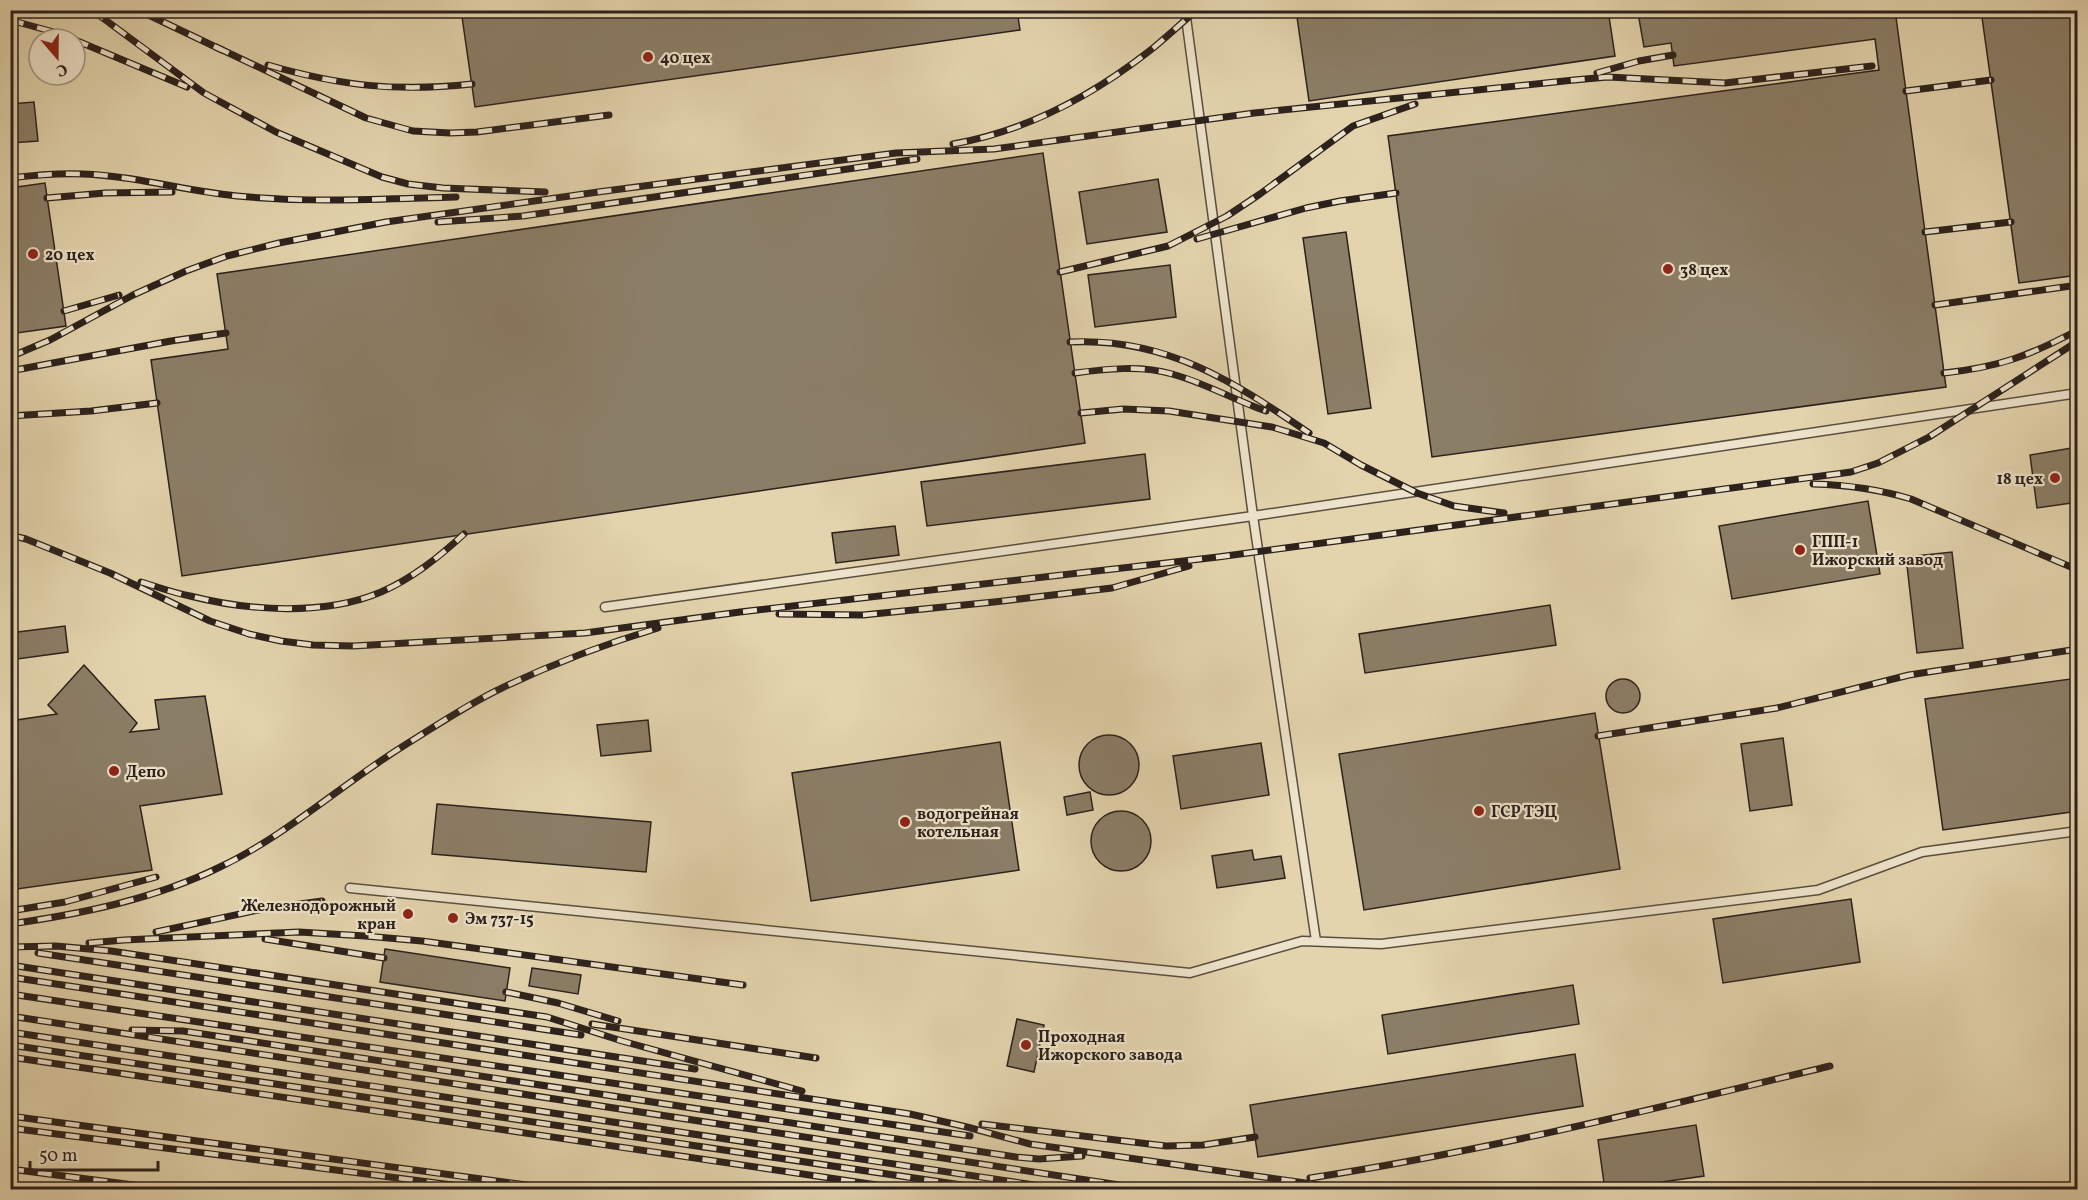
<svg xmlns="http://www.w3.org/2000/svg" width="2088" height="1200" font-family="Vollkorn,serif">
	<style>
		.building { fill: #8b7e67; stroke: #2c211c; stroke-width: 1.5 }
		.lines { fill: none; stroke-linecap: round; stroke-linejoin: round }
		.lane-casing { stroke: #5a4e40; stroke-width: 11 }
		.lane { stroke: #ede3ca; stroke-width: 8 }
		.rail-casing { stroke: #2c211c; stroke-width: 7 }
		.rail { stroke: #ede3ca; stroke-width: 4.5; stroke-dasharray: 14; stroke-linecap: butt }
		.poi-dot { fill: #8f2418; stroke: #ede3ca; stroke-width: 2 }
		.labels { text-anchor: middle; stroke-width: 4.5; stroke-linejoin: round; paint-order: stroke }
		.poi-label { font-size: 16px; font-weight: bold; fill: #2c211c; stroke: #ede3ca; text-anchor: start }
	</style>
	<rect width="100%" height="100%" fill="#e3d4ad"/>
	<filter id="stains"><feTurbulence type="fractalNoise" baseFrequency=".00333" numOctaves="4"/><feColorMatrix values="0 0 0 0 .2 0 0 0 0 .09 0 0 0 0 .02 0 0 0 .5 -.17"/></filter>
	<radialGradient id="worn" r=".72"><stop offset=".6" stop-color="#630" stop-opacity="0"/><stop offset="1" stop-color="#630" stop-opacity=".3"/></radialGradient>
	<g class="building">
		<polygon points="461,10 1017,10 1020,30 475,107"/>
		<polygon points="1080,10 1119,10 1081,16"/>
		<polygon points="1296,10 1608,10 1615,56 1309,101"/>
		<polygon points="1652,10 1895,10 1946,387 1432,457 1388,136 1879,70 1875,39 1674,66 1671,43 1644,47 1638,13"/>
		<polygon points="1981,10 2078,10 2078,275 2019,283"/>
		<polygon points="34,102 38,141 10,143 10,104"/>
		<polygon points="1043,153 1085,443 182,576 151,360 228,349 217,274"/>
		<polygon points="1158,179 1167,232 1087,244 1079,192"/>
		<polygon points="45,183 66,326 10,334 10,188"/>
		<polygon points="1346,232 1371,408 1328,414 1303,238"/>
		<polygon points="1170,265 1176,317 1095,327 1088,275"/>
		<polygon points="2078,447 2078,502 2037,508 2030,455"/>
		<polygon points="1145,454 1150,499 927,526 921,482"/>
		<polygon points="1868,501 1880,574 1732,599 1719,526"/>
		<polygon points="895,526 899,555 836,563 832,533"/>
		<polygon points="1952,552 1963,648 1917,653 1906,557"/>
		<polygon points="1550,605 1556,645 1365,673 1359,634"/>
		<polygon points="65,626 68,652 10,660 10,633"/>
		<polygon points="84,665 137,723 130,732 159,729 155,700 205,696 222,794 140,806 152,870 10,890 10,721 57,714 48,705"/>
		<polygon points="2078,678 2078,811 1943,830 1925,699"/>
		<circle cx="1623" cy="696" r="17"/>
		<polygon points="1595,713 1620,869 1364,910 1339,754"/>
		<polygon points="648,720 651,751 601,756 597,725"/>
		<circle cx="1109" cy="765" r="30"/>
		<polygon points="1783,738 1792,805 1750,811 1741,744"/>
		<polygon points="1000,742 1019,870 811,901 792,773"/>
		<polygon points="1261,743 1269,795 1181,809 1173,756"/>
		<polygon points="1090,792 1093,810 1067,815 1064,797"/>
		<polygon points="437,804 651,822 646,872 432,854"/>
		<circle cx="1121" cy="841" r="30"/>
		<polygon points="1252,850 1254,860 1281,856 1285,878 1217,888 1212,856"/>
		<polygon points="1851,899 1860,962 1723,983 1713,919"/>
		<polygon points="385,949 510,968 505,1001 380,982"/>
		<polygon points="532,968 581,975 578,994 529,986"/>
		<polygon points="1573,985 1579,1024 1388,1054 1382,1015"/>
		<polygon points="1017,1019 1044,1025 1034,1072 1007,1066"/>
		<polygon points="1575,1054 1583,1106 1258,1157 1250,1105"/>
		<polygon points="1696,1125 1704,1176 1605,1190 1598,1140"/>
	</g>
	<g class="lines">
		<defs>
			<g id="lane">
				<polyline points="1185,10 1253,516 1316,941"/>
				<polyline points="605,607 1253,516 2078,393"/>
				<polyline points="350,888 1190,973 1302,941 1381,944 1818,890 1922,852 2078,831"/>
			</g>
		</defs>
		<use href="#lane" class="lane-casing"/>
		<use href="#lane" class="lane"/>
		<defs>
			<g id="rail">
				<polyline points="92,10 204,93 276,132 382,177 408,184 443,188 545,192"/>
				<polyline points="138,10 222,50"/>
				<polyline points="10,20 50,31 72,39"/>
				<polyline points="75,40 187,87"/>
				<polyline points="216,47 366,118 413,131 450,133 477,132 609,115"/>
				<path d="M268,65C341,86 396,92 472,84"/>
				<polyline points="1597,73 1639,61 1673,55"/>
				<polyline points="1906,91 1991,80"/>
				<path d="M953,144C1026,131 1090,97 1148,52C1165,39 1180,24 1197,10"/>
				<path d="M10,178C35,175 59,173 83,174C135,176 186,191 237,196C310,203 383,199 456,197"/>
				<polyline points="47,198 105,193 172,192"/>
				<polyline points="438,222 523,216 917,159"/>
				<polyline points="1925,232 2011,222"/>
				<polyline points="1197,239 1306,208 1340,201 1396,193"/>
				<polyline points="1060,272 1168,246 1227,216 1260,194 1353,126 1415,104"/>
				<polyline points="1935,305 2078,285"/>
				<polyline points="64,311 119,295"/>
				<path d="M1070,342C1166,337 1234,382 1309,433"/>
				<polyline points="10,357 50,340 133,295 186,271 227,256 279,243 386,222 598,192 896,153 994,149 1254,113 1574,80 1608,77 1725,83 1872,66"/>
				<polyline points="10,371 171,341 226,333"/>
				<path d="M1075,373C1106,369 1141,365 1172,374C1205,383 1234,400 1266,411"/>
				<path d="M1944,373C1999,367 2029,356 2078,330"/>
				<polyline points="1081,413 1123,409 1169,411 1272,427 1324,443 1361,465 1417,493 1454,506 1504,513"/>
				<polyline points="10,416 91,411 157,403"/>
				<path d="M1813,484C1847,485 1878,489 1911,499L2078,570"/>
				<polyline points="10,535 26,539 110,573 210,621 249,634 281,641 313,645 353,646 585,633 740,612 1218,557 1851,472 1878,463 1929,437 2078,341"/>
				<path d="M141,582C158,587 174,593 190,596C249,611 325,616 381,592C413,578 439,557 464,534"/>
				<polyline points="779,614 863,615 994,602 1112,588 1189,566"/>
				<polyline points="1598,736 1777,708 1909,675 2078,649"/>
				<polyline points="10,911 65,902 156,877"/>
				<path d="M10,924C81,914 155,899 220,867C287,835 342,784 405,745C436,726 468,704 502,688C552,664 605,644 658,628"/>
				<polyline points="156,932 263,909 322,901"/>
				<polyline points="265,939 384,958"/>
				<polyline points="89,943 124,940 299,932 365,936 422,941 743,985"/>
				<polyline points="10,947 56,946 111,951 547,1017 622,1041 802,1091"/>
				<polyline points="38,953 581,1035"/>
				<polyline points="10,965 695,1069"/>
				<polyline points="10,977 910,1114 967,1127 1030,1144 1355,1190"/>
				<polyline points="506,992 558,1003 618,1021"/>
				<polyline points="10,994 970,1136"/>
				<polyline points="10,1016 1152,1190"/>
				<polyline points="592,1024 816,1058"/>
				<polyline points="132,1030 183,1031 1016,1157 1039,1159 1082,1156"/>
				<polyline points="10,1032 1068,1190"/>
				<polyline points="10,1045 996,1190"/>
				<polyline points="10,1057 911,1190"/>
				<polyline points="10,1116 564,1190"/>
				<polyline points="982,1124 1166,1146 1203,1145 1255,1137"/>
				<polyline points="10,1128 491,1190"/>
				<polyline points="10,1169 172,1190"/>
				<path d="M1310,1178C1486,1151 1658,1108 1830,1066"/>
				<polyline points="1348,1187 1390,1190"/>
				<polyline points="2057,1190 2078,1187"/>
			</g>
		</defs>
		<use href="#rail" class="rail-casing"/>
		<use href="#rail" class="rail"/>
	</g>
	<g class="poi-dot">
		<circle cx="648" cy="57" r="6"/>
		<circle cx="33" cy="254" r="6"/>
		<circle cx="1668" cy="269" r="6"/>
		<circle cx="2055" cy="478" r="6"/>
		<circle cx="1800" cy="550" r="6"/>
		<circle cx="114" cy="771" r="6"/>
		<circle cx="1479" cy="811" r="6"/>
		<circle cx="905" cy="822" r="6"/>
		<circle cx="408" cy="914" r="6"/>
		<circle cx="453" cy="918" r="6"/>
		<circle cx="1026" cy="1045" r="6"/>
	</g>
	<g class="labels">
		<g class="poi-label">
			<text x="660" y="63">40 цех</text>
			<text x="45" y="260">20 цех</text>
			<text x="1680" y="275">38 цех</text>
			<text x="2043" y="484" text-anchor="end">18 цех</text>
			<text x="1812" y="547">ГПП-1<tspan x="1812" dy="18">Ижорский завод</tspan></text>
			<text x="126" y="777">Депо</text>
			<text x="1491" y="817">ГСР ТЭЦ</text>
			<text x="917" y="819">водогрейная<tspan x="917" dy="18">котельная</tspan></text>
			<text x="396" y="911" text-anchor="end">Железнодорожный<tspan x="396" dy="18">кран</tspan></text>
			<text x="465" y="924">Эм 737-15</text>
			<text x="1038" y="1042">Проходная<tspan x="1038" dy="18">Ижорского завода</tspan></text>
		</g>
	</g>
	<rect width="2088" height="1200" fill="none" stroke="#e3d4ad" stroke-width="36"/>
	<rect x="12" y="12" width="2064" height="1176" fill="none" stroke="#2c211c" stroke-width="3"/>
	<rect x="18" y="18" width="2052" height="1164" fill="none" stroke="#2c211c" stroke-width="1.5"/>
	<g transform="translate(57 57) rotate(160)"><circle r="28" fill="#ede3ca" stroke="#a09584" stroke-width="1.5"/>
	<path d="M0-4.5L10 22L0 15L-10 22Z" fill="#8f2418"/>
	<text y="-9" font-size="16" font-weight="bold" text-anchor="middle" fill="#2c211c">С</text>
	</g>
	<path d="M30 1161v9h128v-9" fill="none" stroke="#2c211c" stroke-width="3"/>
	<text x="39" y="1161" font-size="18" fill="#2c211c" stroke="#ede3ca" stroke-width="4.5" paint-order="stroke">50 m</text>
	<rect width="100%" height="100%" filter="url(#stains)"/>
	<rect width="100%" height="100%" fill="url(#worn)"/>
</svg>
